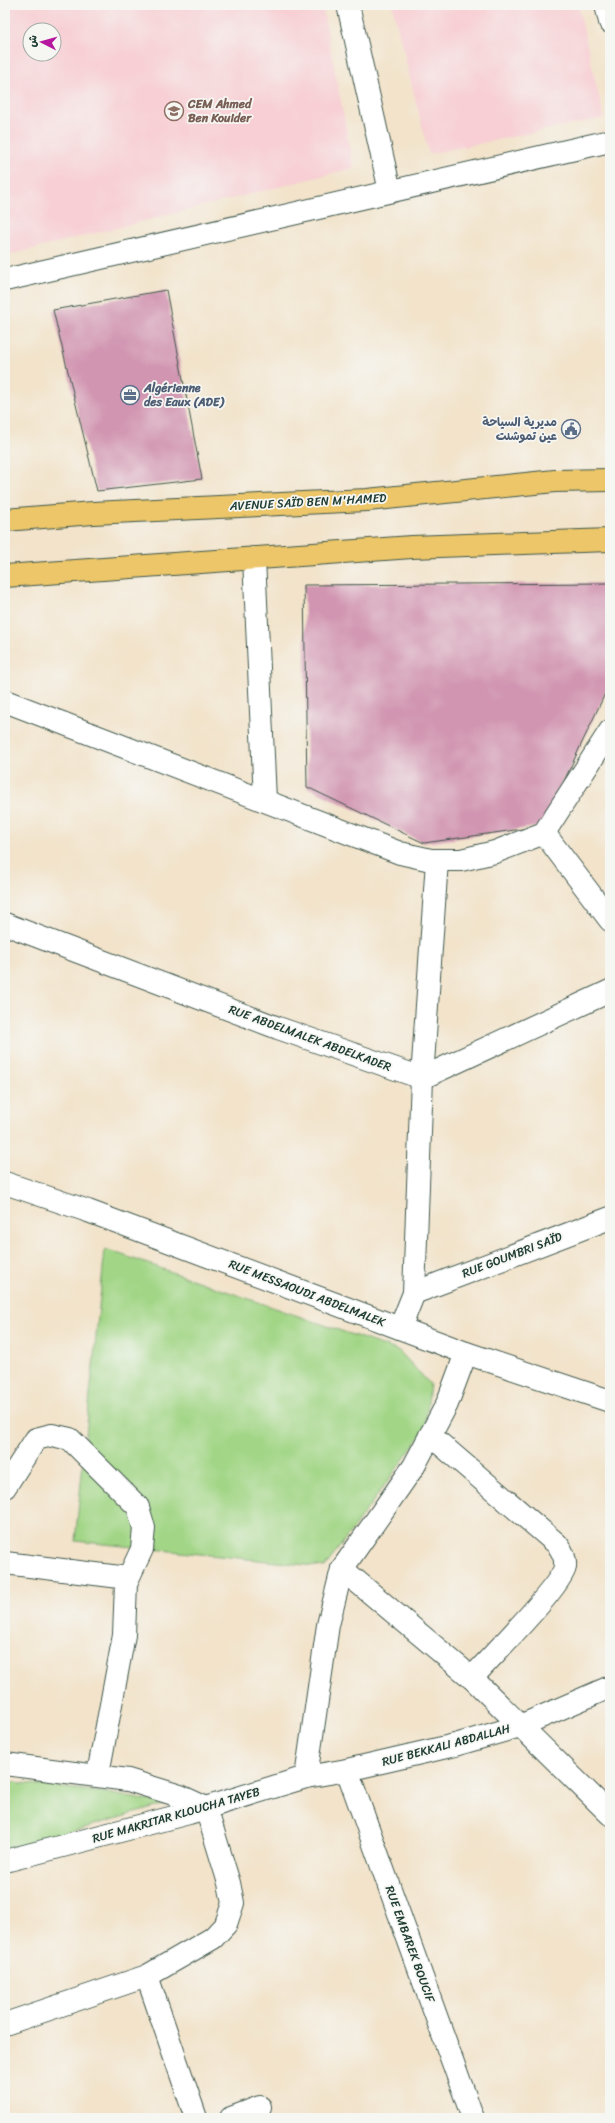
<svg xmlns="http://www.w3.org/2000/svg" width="615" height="2123" font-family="Sriracha,'Playpen Sans Arabic',sans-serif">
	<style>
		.built { fill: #f7cfd4; fill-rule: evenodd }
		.green { fill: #a2d686; stroke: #608a5d }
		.building { fill: #d195b1 }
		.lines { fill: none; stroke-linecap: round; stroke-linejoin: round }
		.street-casing { stroke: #3f564a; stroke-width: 24 }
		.primary-casing { stroke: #3f564a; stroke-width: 24 }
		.street { stroke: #fff; stroke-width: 22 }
		.primary { stroke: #ecc669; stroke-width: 22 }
		.labels { text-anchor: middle; stroke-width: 3.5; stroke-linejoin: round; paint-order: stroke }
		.education-label { font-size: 12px; font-weight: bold; fill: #785e54; stroke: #f6f6f2; text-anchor: start }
		.service-label { font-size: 12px; font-weight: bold; fill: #4e5e75; stroke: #f6f6f2; text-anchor: start }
		.street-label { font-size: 12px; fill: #1f3d34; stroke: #f6f6f2 }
	</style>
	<rect width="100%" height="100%" fill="#f6f6f2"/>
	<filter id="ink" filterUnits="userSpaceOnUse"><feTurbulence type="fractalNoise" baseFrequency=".025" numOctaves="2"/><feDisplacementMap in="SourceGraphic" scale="8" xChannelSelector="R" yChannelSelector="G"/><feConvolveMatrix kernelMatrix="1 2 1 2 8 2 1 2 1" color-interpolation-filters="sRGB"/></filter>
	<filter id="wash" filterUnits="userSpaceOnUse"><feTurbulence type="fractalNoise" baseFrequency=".012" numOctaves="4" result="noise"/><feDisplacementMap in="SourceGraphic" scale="16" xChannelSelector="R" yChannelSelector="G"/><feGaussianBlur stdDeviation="0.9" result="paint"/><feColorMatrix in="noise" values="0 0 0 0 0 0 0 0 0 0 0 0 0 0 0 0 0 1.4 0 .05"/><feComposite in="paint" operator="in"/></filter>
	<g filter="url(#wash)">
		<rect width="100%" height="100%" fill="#f2e3ca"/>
		<g class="built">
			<path d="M5,5H322L354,168L5,256ZM30,30H54V54H30Z"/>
			<polygon points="392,5 578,5 604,118 429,154"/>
		</g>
		<g class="green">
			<polygon points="105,1249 399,1351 430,1384 425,1430 325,1567 75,1541"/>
			<polygon points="5,1781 101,1792 166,1804 5,1851"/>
		</g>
		<g id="blocks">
			<g class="building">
				<polygon points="166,290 202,479 97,491 53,310"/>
				<polygon points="610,583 610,683 543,826 424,843 307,787 304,585"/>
			</g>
		</g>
	</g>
	<g filter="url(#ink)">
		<use href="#blocks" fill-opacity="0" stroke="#3f564a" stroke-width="1"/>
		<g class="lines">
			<defs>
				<g id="street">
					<polyline points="348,5 390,191"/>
					<polyline points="606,5 610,22"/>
					<polyline points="5,280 610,141"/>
					<polyline points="254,558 265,800"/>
					<polyline points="5,701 400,853 431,860 461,860 495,852 544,833 610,731"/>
					<polyline points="544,833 610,920"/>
					<polyline points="5,924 278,1028 422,1078 610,991"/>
					<polyline points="5,1183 88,1211 466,1353 610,1401"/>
					<polyline points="414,1293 610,1218"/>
					<polyline points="400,1328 414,1293 422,1078 437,861"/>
					<path d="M430,1435L557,1544C562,1550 566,1559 565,1567C561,1587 489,1658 472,1678"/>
					<polyline points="5,1487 36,1439 52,1435 70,1439 138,1507 144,1528 142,1549 126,1583"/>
					<polyline points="5,1563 120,1577 126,1583 124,1635 98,1774"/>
					<polyline points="342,1569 472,1678 610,1814"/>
					<polyline points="5,1764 128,1780 180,1796 206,1808 229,1883 233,1903 226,1924 213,1938 147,1976 5,2024"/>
					<polyline points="347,1770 473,2118"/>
					<polyline points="306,1777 328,1625 342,1569 414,1466 447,1404 466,1353"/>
					<polyline points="5,1861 189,1813 306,1777 347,1770 455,1745 520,1726 610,1687"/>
					<polyline points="147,1976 196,2118"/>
					<polyline points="231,2118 260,2107"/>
				</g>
				<g id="primary">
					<polyline points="5,520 93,513 367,500 555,481 610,480"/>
					<polyline points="5,576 412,547 610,540"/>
				</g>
			</defs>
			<use href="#street" class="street-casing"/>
			<use href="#primary" class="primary-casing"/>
			<use href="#street" class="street"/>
			<use href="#primary" class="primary"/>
		</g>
	</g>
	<defs>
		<symbol id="school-ring" viewBox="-11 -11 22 22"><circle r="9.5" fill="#f6f6f2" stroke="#8d6e63" stroke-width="1.5"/><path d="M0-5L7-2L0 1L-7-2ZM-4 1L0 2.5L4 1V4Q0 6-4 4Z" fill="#8d6e63"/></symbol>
		<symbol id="office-ring" viewBox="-11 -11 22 22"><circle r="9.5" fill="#f6f6f2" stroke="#5c6f8a" stroke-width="1.5"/><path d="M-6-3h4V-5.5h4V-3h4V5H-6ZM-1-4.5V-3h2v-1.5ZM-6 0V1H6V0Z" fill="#5c6f8a"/></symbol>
		<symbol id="civic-ring" viewBox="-11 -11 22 22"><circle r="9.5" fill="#f6f6f2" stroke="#5c6f8a" stroke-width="1.5"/><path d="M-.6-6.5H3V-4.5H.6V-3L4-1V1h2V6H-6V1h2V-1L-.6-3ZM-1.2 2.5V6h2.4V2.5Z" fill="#5c6f8a"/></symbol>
	</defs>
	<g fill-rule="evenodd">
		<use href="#school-ring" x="163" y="100" width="22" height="22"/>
		<use href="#office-ring" x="119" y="384" width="22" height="22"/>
		<use href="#civic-ring" x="560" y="418" width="22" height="22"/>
	</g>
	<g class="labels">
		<g class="education-label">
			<text x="188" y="108">CEM Ahmed<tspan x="188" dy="14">Ben Kouider</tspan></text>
		</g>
		<g class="service-label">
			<text x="144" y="392">Algérienne<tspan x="144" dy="14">des Eaux (ADE)</tspan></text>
			<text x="557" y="426" text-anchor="end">مديرية السياحة<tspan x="557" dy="14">عين تموشنت</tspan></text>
		</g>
		<g class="street-label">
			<text transform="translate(308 502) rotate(-3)" y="4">AVENUE SAÏD BEN M'HAMED</text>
			<text transform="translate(310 1038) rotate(20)" y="4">RUE ABDELMALEK ABDELKADER</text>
			<text transform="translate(512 1255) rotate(-21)" y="4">RUE GOUMBRI SAÏD</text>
			<text transform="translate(307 1293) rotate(21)" y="4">RUE MESSAOUDI ABDELMALEK</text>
			<text transform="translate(446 1745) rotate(-15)" y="4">RUE BEKKALI ABDALLAH</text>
			<text transform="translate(176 1815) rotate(-16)" y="4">RUE MAKRITAR KLOUCHA TAYEB</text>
			<text transform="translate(410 1944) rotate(70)" y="4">RUE EMBAREK BOUCIF</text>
		</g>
	</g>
	<rect width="615" height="2123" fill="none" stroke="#f6f6f2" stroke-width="20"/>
	<g transform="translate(42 42) rotate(276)"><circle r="19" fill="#f6f6f2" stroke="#a0aca6"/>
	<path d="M0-3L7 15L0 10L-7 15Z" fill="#b5179e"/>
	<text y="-6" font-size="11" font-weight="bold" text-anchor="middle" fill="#1f3d34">ش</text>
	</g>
</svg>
